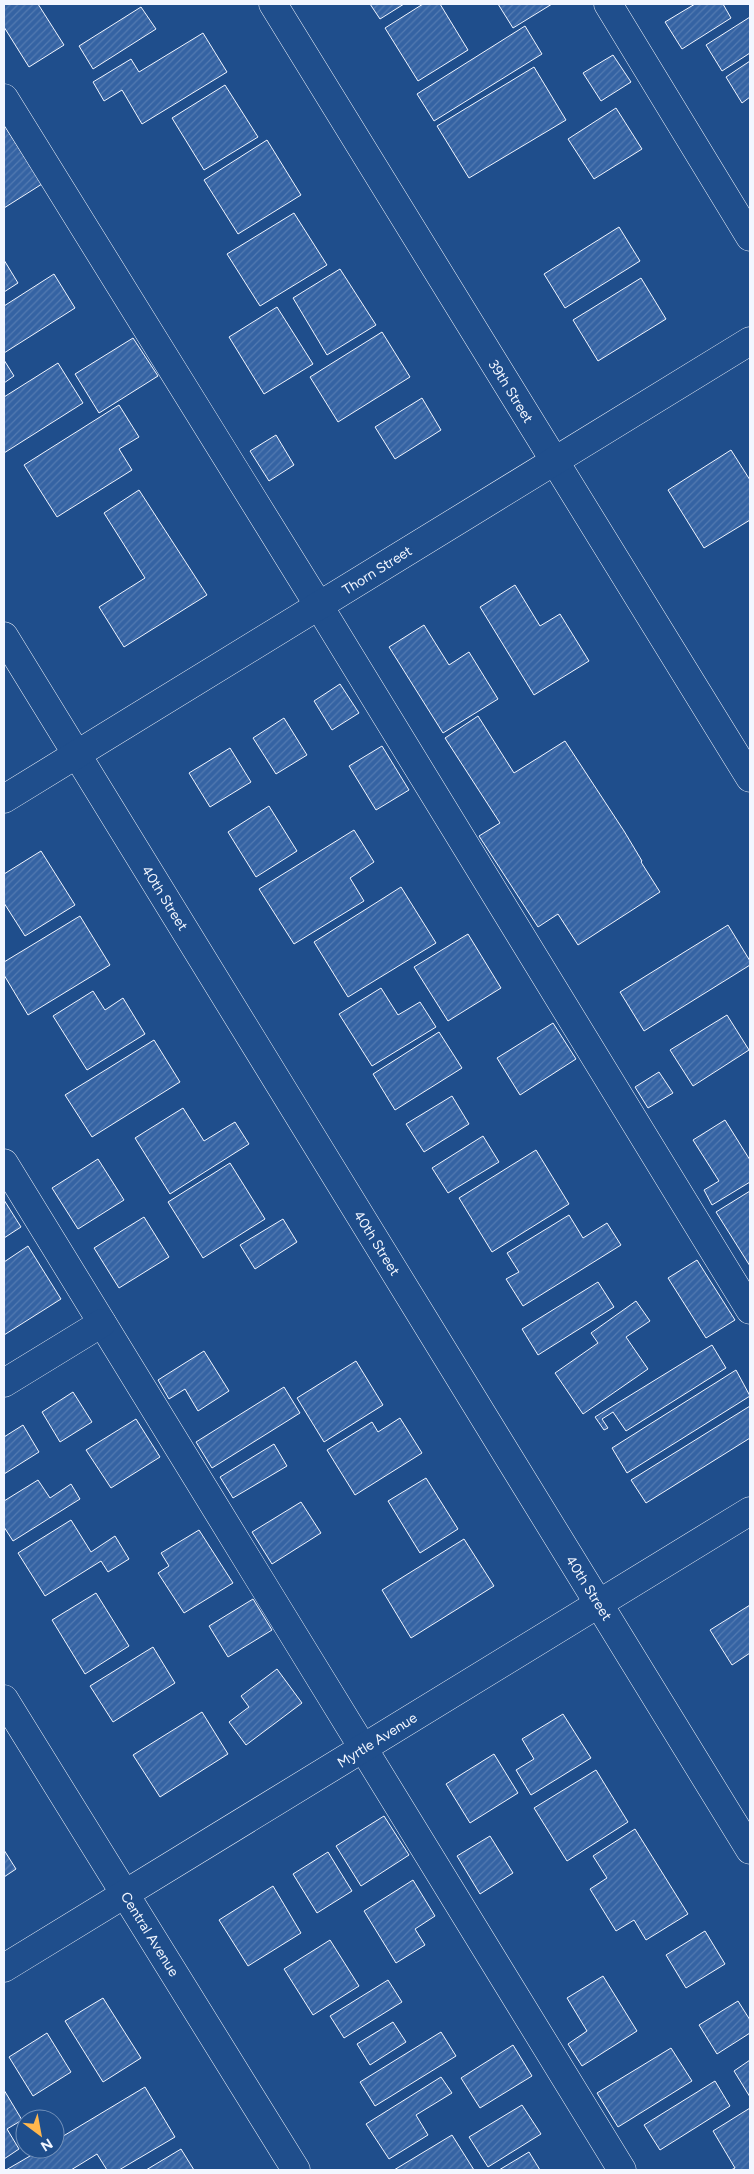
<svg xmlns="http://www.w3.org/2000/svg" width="754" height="2174" font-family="Figtree,sans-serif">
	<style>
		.building { fill: url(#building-hatch); stroke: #f2f6ff }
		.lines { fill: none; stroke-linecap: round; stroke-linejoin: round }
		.minor-casing { stroke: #f2f6ff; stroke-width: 29 }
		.minor { stroke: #1f4e8c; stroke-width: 28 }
		.labels { text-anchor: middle; stroke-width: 4; stroke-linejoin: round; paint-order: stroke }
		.street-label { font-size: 14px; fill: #f2f6ff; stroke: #1f4e8c }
	</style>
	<defs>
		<pattern id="building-hatch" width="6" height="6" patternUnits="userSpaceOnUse" patternTransform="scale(1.25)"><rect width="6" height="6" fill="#3563a3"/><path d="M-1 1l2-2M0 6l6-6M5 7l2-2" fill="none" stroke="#537ab1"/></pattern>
	</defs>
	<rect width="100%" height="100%" fill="#1f4e8c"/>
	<g class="building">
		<polygon points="4,4 38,4 64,45 29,67 4,27"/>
		<polygon points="370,4 404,4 380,19"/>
		<polygon points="423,4 440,4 468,50 418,81 385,28"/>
		<polygon points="498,4 552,4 513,28"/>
		<polygon points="695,4 723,4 731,18 682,49 665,22"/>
		<polygon points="141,7 156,29 93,69 79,46"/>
		<polygon points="750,17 750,53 722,71 706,45"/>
		<polygon points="525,26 542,54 434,121 417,94"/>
		<polygon points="203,33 227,72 142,124 122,90 104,101 93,82 131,59 139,72"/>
		<polygon points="613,55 631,82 601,101 583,73"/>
		<polygon points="750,61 750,97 742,103 726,77"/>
		<polygon points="534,67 566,120 469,178 437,126"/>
		<polygon points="225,85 258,137 204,170 172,118"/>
		<polygon points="616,108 642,149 594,179 568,139"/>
		<polygon points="4,125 42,184 4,208"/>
		<polygon points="267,140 301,195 238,234 204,180"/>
		<polygon points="294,213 327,265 260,306 227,254"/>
		<polygon points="619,227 640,261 565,308 544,274"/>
		<polygon points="4,260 18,283 4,292"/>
		<polygon points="340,269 376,325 327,355 293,298"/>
		<polygon points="54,274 75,308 4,353 4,306"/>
		<polygon points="641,278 666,319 598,361 573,320"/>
		<polygon points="277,307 313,364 264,394 229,337"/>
		<polygon points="382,332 410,377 338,422 310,377"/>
		<polygon points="133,338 158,376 99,413 75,374"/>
		<polygon points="4,360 14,376 4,383"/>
		<polygon points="58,363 83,403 4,453 4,397"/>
		<polygon points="422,398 441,430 395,459 375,427"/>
		<polygon points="119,405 139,437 119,449 132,470 57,517 24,465"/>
		<polygon points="276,435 294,465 269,481 250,451"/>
		<polygon points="731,450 750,480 750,520 704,548 668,490"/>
		<polygon points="139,490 207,595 124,647 99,607 145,578 104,513"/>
		<polygon points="515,585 540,626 560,614 589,661 534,695 480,607"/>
		<polygon points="424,625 449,665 469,652 498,699 443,733 389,647"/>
		<polygon points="340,684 359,713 332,730 314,701"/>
		<polygon points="478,716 514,773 565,741 624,831 642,861 641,862 660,892 578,945 558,914 538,927 479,836 500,823 445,738"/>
		<polygon points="284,718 307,755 276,774 253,738"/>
		<polygon points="382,746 409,790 376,810 349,766"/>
		<polygon points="230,748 251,782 210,807 189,773"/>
		<polygon points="269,806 297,851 256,877 228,832"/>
		<polygon points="354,830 374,862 350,878 364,901 294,944 259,889"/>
		<polygon points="41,851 75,905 25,936 4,903 4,874"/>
		<polygon points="401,887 436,943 348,997 314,942"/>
		<polygon points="80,916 110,965 28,1015 4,975 4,962"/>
		<polygon points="728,925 750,961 750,965 644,1031 620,992"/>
		<polygon points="468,934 501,988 448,1021 414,967"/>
		<polygon points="381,988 398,1015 420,1002 436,1027 372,1066 339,1014"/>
		<polygon points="93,991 105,1010 123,998 145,1034 87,1070 53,1016"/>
		<polygon points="727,1015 749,1050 693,1086 670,1050"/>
		<polygon points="553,1023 576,1059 520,1095 497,1058"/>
		<polygon points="439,1032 462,1068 395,1110 373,1074"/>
		<polygon points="154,1040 180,1082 92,1137 65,1095"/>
		<polygon points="659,1072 673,1093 648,1108 635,1087"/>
		<polygon points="452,1096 469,1124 424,1152 406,1124"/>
		<polygon points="183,1108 204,1141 235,1122 249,1144 170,1194 135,1138"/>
		<polygon points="725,1120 750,1160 750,1182 712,1205 704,1190 719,1181 693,1140"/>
		<polygon points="483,1136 499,1162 448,1193 432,1168"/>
		<polygon points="536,1150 569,1204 492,1252 459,1198"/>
		<polygon points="98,1159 124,1200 78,1229 52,1188"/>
		<polygon points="230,1163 265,1219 203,1258 168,1202"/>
		<polygon points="750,1191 750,1266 716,1212"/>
		<polygon points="4,1200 21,1227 4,1238"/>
		<polygon points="569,1215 583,1238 607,1223 621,1245 523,1306 506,1279 519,1272 507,1253"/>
		<polygon points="144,1217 169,1257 119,1288 94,1248"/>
		<polygon points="283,1219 297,1242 255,1269 240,1245"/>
		<polygon points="28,1246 61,1299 4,1335 4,1262"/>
		<polygon points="697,1260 735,1320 706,1338 668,1278"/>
		<polygon points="598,1282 614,1307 538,1355 522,1329"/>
		<polygon points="636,1301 650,1321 626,1337 648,1369 583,1414 555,1373 598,1343 591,1333"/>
		<polygon points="712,1345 726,1368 626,1431 613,1412 602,1419 608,1428 604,1430 595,1417"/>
		<polygon points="204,1351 229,1391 198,1411 185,1389 169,1399 158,1380"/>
		<polygon points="356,1361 383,1405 324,1442 297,1398"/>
		<polygon points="736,1370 750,1396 627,1473 612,1448"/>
		<polygon points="284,1387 300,1413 212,1468 196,1442"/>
		<polygon points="73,1392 92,1422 60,1442 42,1412"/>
		<polygon points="750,1406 750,1438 646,1503 631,1480"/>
		<polygon points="400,1418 422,1453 355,1495 327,1450 372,1422 378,1432"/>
		<polygon points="136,1419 160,1457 111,1488 86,1450"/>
		<polygon points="23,1425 39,1452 4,1474 4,1437"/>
		<polygon points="274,1444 287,1466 233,1498 220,1477"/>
		<polygon points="426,1478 458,1529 420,1553 388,1501"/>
		<polygon points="38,1480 50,1498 71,1484 80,1499 13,1541 4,1527 4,1501"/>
		<polygon points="301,1502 321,1533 272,1564 252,1532"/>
		<polygon points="71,1520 91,1552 115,1536 129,1559 108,1572 101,1561 45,1596 18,1553"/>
		<polygon points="199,1530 233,1583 184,1613 158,1573 169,1566 161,1553"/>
		<polygon points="464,1539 494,1586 411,1638 382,1590"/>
		<polygon points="96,1593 129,1646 85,1674 52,1620"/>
		<polygon points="253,1599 272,1630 228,1657 209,1626"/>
		<polygon points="750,1605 750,1653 732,1665 710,1630"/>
		<polygon points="153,1647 175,1683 113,1722 90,1686"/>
		<polygon points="277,1669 302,1703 246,1745 229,1722 249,1707 241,1696"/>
		<polygon points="202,1712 228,1754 160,1797 133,1755"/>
		<polygon points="563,1714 591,1758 531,1795 516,1770 534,1759 522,1739"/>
		<polygon points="494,1754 518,1793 470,1823 446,1784"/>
		<polygon points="596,1770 628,1822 567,1861 534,1808"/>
		<polygon points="384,1816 409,1855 361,1886 336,1846"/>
		<polygon points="635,1829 688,1914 646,1940 634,1920 616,1931 590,1889 607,1878 593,1856"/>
		<polygon points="490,1836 513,1873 480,1894 457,1856"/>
		<polygon points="4,1850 16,1869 4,1877"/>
		<polygon points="328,1852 352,1891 317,1913 293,1874"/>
		<polygon points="413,1880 435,1916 415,1929 425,1945 396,1963 364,1911"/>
		<polygon points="273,1886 301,1933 248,1966 219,1920"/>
		<polygon points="705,1931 725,1964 686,1988 666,1955"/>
		<polygon points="330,1940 359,1986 313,2015 284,1969"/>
		<polygon points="603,1976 637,2031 582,2066 568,2044 587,2031 567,1998"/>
		<polygon points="388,1980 402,2002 344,2038 330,2016"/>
		<polygon points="103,1998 141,2058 103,2082 65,2021"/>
		<polygon points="738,2001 750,2020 750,2033 717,2054 699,2025"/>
		<polygon points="393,2022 406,2042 370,2065 357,2044"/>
		<polygon points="441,2032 456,2056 375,2106 360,2082"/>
		<polygon points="47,2033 71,2072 33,2096 9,2057"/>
		<polygon points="513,2045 532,2076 480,2108 461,2078"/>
		<polygon points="671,2048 692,2081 618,2127 597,2093"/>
		<polygon points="750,2060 750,2097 734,2071"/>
		<polygon points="441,2077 452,2093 416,2115 428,2135 389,2159 366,2124"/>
		<polygon points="715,2081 730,2106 660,2150 644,2125"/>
		<polygon points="145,2087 175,2137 119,2170 107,2170 97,2154 71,2170 6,2170 42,2149 55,2149 55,2141"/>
		<polygon points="4,2090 22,2120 7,2129 19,2149 4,2159"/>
		<polygon points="522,2105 541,2134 488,2167 469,2137"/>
		<polygon points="750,2108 750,2170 731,2170 735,2168 713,2131"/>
		<polygon points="452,2135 474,2170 394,2170"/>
		<polygon points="181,2149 194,2170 146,2170"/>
		<polygon points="529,2152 540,2170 499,2170"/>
	</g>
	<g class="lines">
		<defs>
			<g id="minor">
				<polyline points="273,4 750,778"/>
				<polyline points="608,4 750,237"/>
				<polyline points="4,98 319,606 750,1310"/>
				<polyline points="4,636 750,1850"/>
				<polyline points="4,799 750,341"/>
				<polyline points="4,1163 622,2170"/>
				<polyline points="4,1383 102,1323"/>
				<polyline points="4,1699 296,2170"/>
				<polyline points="4,1968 750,1511"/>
			</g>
		</defs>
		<use href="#minor" class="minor-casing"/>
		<use href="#minor" class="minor"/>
	</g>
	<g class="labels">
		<g class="street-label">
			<text transform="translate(511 391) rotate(58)" y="5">39th Street</text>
			<text transform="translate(377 570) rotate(-32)" y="5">Thorn Street</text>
			<text transform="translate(165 898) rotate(58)" y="5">40th Street</text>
			<text transform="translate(377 1243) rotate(58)" y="5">40th Street</text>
			<text transform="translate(589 1588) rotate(58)" y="5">40th Street</text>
			<text transform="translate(377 1740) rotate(-32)" y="5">Myrtle Avenue</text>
			<text transform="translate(150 1934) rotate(58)" y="5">Central Avenue</text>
		</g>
	</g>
	<rect width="754" height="2174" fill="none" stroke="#f2f6ff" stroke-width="10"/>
	<g transform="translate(40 2134) rotate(148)"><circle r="24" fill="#1f4e8c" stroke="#7391ba"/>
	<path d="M0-4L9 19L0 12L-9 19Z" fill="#ffb74d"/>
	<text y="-8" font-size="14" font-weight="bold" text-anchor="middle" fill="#f2f6ff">N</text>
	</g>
</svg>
